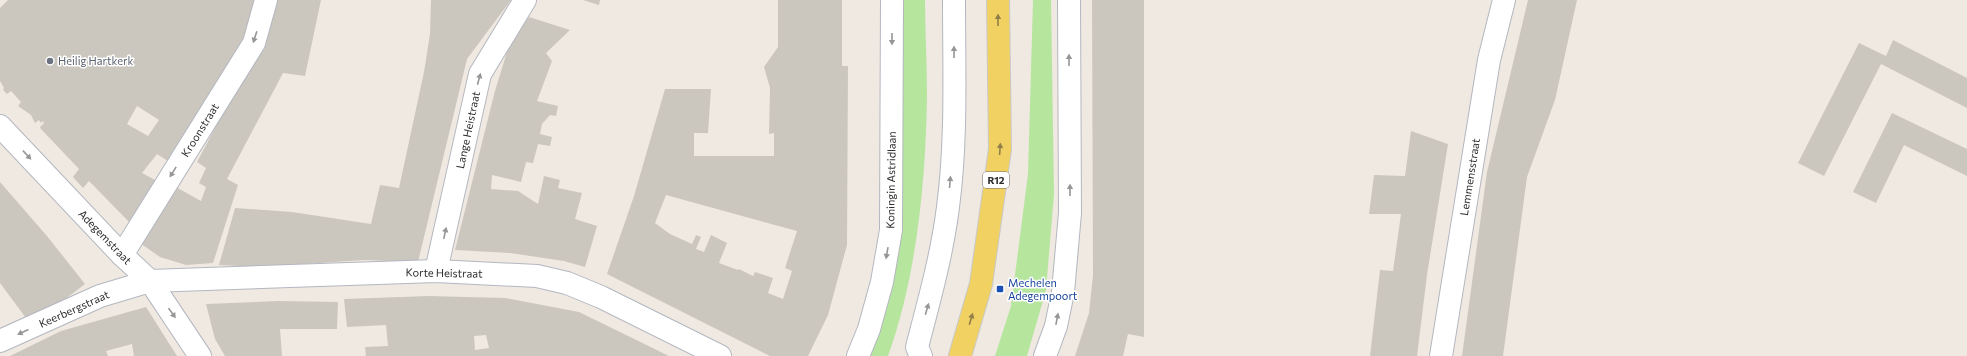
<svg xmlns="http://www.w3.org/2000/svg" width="1967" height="356" font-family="Commissioner,sans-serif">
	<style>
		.green { fill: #b6e59e }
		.building { fill: #cbc7bf; fill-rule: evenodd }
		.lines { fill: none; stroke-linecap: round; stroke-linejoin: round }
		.minor-casing { stroke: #b4b7c1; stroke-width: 24 }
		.primary-casing { stroke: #c9c9c9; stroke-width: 24 }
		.minor { stroke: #fff; stroke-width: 22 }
		.primary { stroke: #f2d163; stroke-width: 22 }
		.oneway { fill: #908048 }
		.oneway2 { fill: #969696 }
		.worship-dot { fill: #6b7280; stroke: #fff; stroke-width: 1.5 }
		.transit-dot { fill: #1a4fb4; stroke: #fff; stroke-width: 1.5 }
		.labels { text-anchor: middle; stroke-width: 3; stroke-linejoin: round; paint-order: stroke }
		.shield { fill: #fff; stroke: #6d6d6d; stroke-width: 1 }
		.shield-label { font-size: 10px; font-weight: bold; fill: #2e2e2e }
		.worship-label { font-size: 11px; fill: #5b616d; stroke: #fff; text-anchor: start }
		.street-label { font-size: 11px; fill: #2e2e2e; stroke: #fff }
		.transit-label { font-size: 11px; fill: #164399; stroke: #fff; text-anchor: start }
	</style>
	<rect width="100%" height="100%" fill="#efe9e1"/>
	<g class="green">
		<path d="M902,0H925C925,31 927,63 927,94C926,178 917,276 888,356H869L886,303L902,229Z"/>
		<polygon points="1033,0 1051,0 1054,194 1046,290 1027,356 995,356 1011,306 1028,174"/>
	</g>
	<g class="building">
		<path d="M8,0H260L237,57L171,163L157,154L142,173L159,182L132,225L89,181L83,188L73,177L79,169L41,129L40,127L44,123L43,121L41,123L39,120L35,123L31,115L18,106L21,102L11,91L7,94L3,90L4,88L0,81V8ZM137,106L159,120L148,136L127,124Z"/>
		<polygon points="275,0 321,0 305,76 283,73 227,179 238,185 213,263 186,265 160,257 137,241 174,186 201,201 206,187 199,183 206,168 197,162 224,111"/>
		<polygon points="431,0 511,0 467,59 418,262 364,260 259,267 219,265 235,208 292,212 371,224 380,185 399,188 424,72 430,34"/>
		<polygon points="583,0 600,0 599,5"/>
		<path d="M778,0H842V66H848L847,245L828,315L808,356H770L607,274L634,196L665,89H711L708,133H694V156H774V133L769,134L770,88L764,67L778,47ZM666,195L797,231L785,268L792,271L783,299L768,293L773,278L755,272L753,276L739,269L738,270L719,263L727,243L711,235L704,252L696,249L701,237L696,235L692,244L670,234L655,223Z"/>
		<polygon points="1092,0 1144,0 1144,337 1128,334 1123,356 1075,356 1089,313 1093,275"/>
		<polygon points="1528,0 1577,0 1555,100 1527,177 1503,356 1462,356 1487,172"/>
		<polygon points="529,17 570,30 546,53 552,61 537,101 558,106 556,116 550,115 542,124 540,134 552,137 550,146 538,144 533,163 526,162 521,182 492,175 491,189 518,191 538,204 544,176 560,180 558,188 582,193 575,219 597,226 585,267 564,261 510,253 455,250 495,91 510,42"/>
		<polygon points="1893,40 1967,78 1967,108 1881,64 1824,176 1798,163 1859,43 1886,56"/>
		<polygon points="1892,113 1967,149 1967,176 1904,145 1876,203 1853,192"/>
		<polygon points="1411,131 1448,144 1427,275 1417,356 1370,356 1380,270 1393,271 1401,214 1369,214 1374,175 1405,176"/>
		<polygon points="0,182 47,236 85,284 60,303 26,318 0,283"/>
		<path d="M429,296L505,298L579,312L669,356H366L365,347L388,346L386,325L347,327L344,299ZM486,335L489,348L475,350L474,336Z"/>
		<polygon points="278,301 338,302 337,329 280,329 282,356 225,356 215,339 206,304"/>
		<polygon points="146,307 177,356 134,356 132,344 106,351 108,356 10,356 61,331"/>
	</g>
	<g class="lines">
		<defs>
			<g id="minor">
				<polyline points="0,126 122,255 150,281 200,356"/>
				<polyline points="122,255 254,43 266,0"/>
				<polyline points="436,271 480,74 525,0"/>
				<polyline points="0,341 100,296 150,281 436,271 537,276 567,283 601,297 720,356"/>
				<polyline points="858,356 869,329 882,282 891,230 892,0"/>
				<path d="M921,356L917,347C929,301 942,255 948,207C957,139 954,69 954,0"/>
				<polyline points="1045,356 1056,326 1063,292 1070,213 1069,0"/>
				<polyline points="1441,356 1489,60 1504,0"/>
			</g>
			<polyline id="primary" points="960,356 981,284 1000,149 998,0"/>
		</defs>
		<use href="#minor" class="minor-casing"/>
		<use href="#primary" class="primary-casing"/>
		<use href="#minor" class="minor"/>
		<use href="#primary" class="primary"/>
	</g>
	<defs><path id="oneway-solid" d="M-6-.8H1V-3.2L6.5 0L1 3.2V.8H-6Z"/></defs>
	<g class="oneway">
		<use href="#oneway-solid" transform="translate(998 20) rotate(-90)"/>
		<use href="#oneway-solid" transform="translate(1000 149) rotate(-86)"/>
		<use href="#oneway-solid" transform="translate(971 319) rotate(-73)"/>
	</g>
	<g class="oneway2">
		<use href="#oneway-solid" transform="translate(255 37) rotate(108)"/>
		<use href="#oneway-solid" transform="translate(892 39) rotate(90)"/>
		<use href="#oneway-solid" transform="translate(954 52) rotate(-90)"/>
		<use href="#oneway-solid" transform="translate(1069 60) rotate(-90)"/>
		<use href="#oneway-solid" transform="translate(479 79) rotate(-75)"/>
		<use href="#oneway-solid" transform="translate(27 155) rotate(47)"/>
		<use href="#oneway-solid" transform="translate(173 172) rotate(122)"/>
		<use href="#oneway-solid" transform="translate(950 182) rotate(-85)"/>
		<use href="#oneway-solid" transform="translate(1070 190) rotate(-90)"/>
		<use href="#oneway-solid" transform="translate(445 233) rotate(-78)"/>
		<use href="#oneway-solid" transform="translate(887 253) rotate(100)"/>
		<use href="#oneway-solid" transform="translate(927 309) rotate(-74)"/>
		<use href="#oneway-solid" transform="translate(172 313) rotate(54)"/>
		<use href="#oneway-solid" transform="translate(1057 319) rotate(-79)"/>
		<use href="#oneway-solid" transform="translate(23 332) rotate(156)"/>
	</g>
	<circle class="worship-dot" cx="50" cy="61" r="4"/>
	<rect class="transit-dot" x="996" y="285" width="8" height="8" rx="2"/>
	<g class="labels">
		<rect class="shield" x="983" y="172" width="26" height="16" rx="3"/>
		<g class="shield-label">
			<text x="996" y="184">R12</text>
		</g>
		<g class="worship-label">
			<text x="58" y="65">Heilig Hartkerk</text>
		</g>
		<g class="street-label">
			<text transform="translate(200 130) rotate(-58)" y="4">Kroonstraat</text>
			<text transform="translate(468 130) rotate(-78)" y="4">Lange Heistraat</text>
			<text transform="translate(1470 177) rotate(-81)" y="4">Lemmensstraat</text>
			<text transform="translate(891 180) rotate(-89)" y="4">Koningin Astridlaan</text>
			<text transform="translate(105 237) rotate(46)" y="4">Adegemstraat</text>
			<text transform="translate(444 273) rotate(1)" y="4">Korte Heistraat</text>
			<text transform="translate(74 309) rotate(-24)" y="4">Keerbergstraat</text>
		</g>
		<g class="transit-label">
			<text x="1008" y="287">Mechelen<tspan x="1008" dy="13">Adegempoort</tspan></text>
		</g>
	</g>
</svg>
